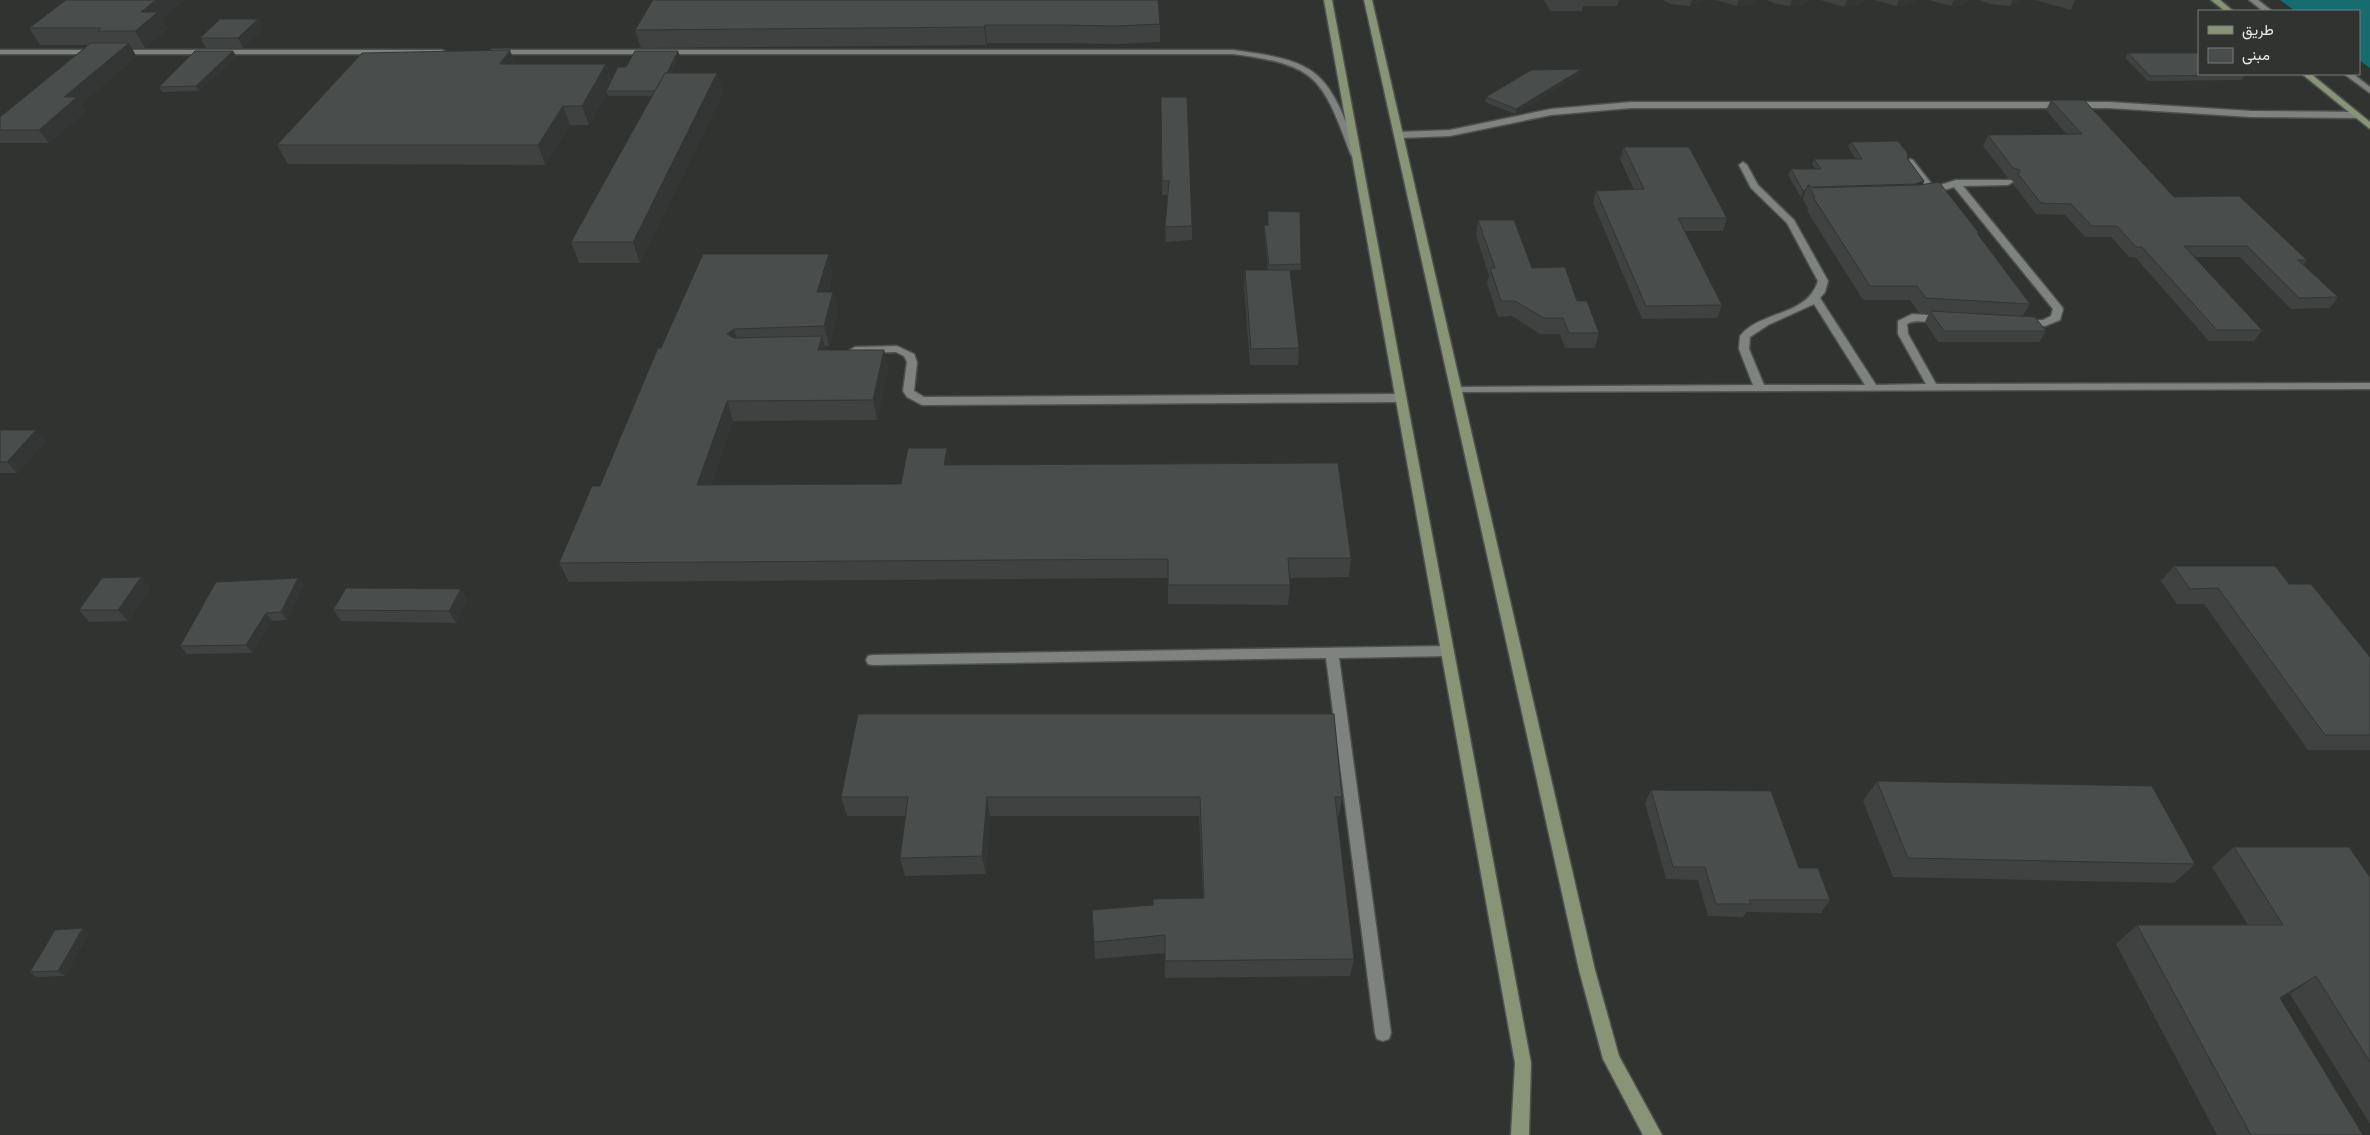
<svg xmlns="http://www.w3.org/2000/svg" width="2370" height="1135" font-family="Commissioner,Vazirmatn,sans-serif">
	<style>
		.water { fill: #176c70 }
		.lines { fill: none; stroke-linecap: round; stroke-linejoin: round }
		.lane-casing { stroke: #4f514f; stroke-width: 3 }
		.secondary-casing { stroke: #4f514f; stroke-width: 3 }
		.lane { fill: #7f8380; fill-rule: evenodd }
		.secondary { fill: #879476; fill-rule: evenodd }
		.wall { fill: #3f4241 }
		.shaded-wall { fill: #333635 }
		.building { fill: #494d4c; stroke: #333635 }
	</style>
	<rect width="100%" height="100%" fill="#303330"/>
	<polygon class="water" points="2280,0 2370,0 2370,68 2359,60 2359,11 2295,11"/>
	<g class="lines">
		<defs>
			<g id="lane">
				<polygon points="2249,0 2258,0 2272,11 2263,11"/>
				<polygon points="0,50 95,50 99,52 95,54 0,54"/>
				<polygon points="114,50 442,50 446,52 442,54 114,54"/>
				<path d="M492,50H1233C1322,61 1328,73 1359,155L1355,158L1351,155C1322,78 1318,65 1233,54H495L491,52Z"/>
				<polygon points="2344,74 2353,74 2370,87 2370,93"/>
				<polygon points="1631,102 2109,102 2251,111 2357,112 2361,115 2357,118 2251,117 2109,108 1631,108 1551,115 1450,136 1399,138 1395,135 1399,132 1450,130 1551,109"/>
				<polygon points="1910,159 1913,160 1934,187 1956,180 2011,180 2013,182 2008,185 1963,186 2062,307 2063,309 2060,320 2045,326 2020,325 2020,321 2043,320 2051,316 2053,309 1954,187 1932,194 1924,194 1922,192 1926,189 1906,162"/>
				<path d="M1743,162L1747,165L1758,185L1794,220L1828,281L1825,292L1820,298L1876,385L1926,384L1898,334V321L1912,314L1942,316L1947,319C1937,327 1919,317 1907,324L1908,334L1936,384L2370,383V389L1452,392L1451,390L1452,388L1456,387L1753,385L1739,349L1740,336C1761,310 1807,317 1818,281L1787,223L1751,188L1739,165ZM1814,304L1865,385H1764L1749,349L1750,337L1768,325Z"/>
				<polygon points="897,346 914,354 917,362 914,391 924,397 1400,394 1405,398 1400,402 922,405 907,397 903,391 907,362 904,356 896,352 855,353 850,350 855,347"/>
				<polygon points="1447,646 1452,647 1454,651 1452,655 1447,656 1339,658 1391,1033 1389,1039 1383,1041 1377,1039 1375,1033 1326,658 873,665 868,664 866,660 868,656 873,655"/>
			</g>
			<g id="secondary">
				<polygon points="1324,0 1332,0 1531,1063 1529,1135 1511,1135 1515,1063"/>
				<polygon points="1364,0 1372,0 1595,970 1619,1056 1662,1135 1643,1135 1603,1059 1579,970"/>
				<polygon points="2211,0 2220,0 2233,11 2225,11"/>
				<polygon points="2302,74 2311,74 2370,122 2370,129"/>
			</g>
		</defs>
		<use href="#lane" class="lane-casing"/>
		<use href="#secondary" class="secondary-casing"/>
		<use href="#lane" class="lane"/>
		<use href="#secondary" class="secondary"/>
	</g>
	<g class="wall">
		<polygon points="653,0 1160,24 1160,42 1117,44 1063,43 987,43 986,45 641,48 635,30"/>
		<polygon points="1544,0 1619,0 1617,6 1583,6 1582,11 1550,11"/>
		<polygon points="1663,0 1705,0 1690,6 1670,4"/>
		<polygon points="1715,0 1757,0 1750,5 1737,6"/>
		<polygon points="1766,0 1810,0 1802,5 1790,6 1776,4"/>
		<polygon points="1820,0 1865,0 1857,5 1844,7"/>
		<polygon points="1874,0 1916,0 1909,5 1897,6"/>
		<polygon points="1928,0 1971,0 1963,5 1951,6"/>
		<polygon points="1979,0 2022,0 2010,6 1989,4"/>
		<polygon points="2035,0 2075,0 2071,10"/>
		<polygon points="258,19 263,29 243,48 206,48 200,38"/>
		<polygon points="162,20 168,29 145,48 132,48 136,56 81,104 86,111 49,143 0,143 0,117 88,45 40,45 29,28"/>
		<polygon points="233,51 236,56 199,91 162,92 159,87"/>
		<polygon points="2128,53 2245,75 2242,80 2148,81 2125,58"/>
		<polygon points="680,56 671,73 717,73 723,93 640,263 579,263 571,242 653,96 608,96 607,93 589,125 570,125 545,165 288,164 277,145 515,64 606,64 611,80 626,67"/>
		<polygon points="1582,69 1581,74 1515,114 1485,102 1486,97"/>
		<polygon points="1161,97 1192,226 1192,240 1166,242 1165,227 1168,195 1162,195"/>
		<polygon points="2051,100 2174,197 2307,260 2304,265 2338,297 2330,308 2291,309 2240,257 2194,257 2262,330 2254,341 2209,341 2135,257 2129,257 2111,237 2085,237 2065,215 2036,214 2013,184 2014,181 2008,178 1983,146 1988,135 2067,135 2046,110"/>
		<polygon points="1851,142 1907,158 1924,181 1923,185 1979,233 1978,235 2030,304 2022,317 2046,331 2039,342 1938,342 1925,322 1929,313 1919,313 1910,300 1863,300 1807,211 1808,209 1803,199 1804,195 1801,197 1788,175 1791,169 1815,169 1812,164 1814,159 1856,159 1848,147"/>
		<polygon points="1624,147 1727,218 1723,231 1684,231 1722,305 1717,318 1642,319 1593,203 1596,191 1634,190 1620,159"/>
		<polygon points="1478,220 1532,268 1577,301 1599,333 1595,348 1565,348 1560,334 1540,334 1512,316 1498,317 1487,283 1489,276 1476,235"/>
		<polygon points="1264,225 1301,264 1301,270 1268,270 1264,231"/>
		<polygon points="1245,270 1299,348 1298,365 1250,365 1244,287"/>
		<polygon points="833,273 828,292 833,292 838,311 829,346 824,346 825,350 884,350 888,369 877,420 733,421 711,485 901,484 947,448 950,465 1351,558 1349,577 1290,578 1290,585 1288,605 1168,604 1168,578 569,582 559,563 600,486 661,348"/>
		<polygon points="0,430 46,441 17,473 0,473"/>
		<polygon points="2174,566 2289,584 2370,657 2370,750 2308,750 2204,604 2177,604 2161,581"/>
		<polygon points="298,578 304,585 287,620 272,621 252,653 187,654 180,646"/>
		<polygon points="151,588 128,621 89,622 79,610"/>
		<polygon points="461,589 467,600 456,623 341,621 333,610"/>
		<polygon points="1877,781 2195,864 2174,883 1893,877 1863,801"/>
		<polygon points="1651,790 1799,868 1830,900 1821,913 1746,912 1743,917 1708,916 1698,880 1666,879 1645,803"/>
		<polygon points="841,797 1342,797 1339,816 1337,816 1354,959 1350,976 1165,978 1165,953 1095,959 1094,942 1153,905 1203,898 1199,816 990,816 986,874 905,876 900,858 906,816 847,816"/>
		<polygon points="2234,847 2370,877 2370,1124 2290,994 2281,1000 2363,1135 2217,1135 2116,944 2137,925 2248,925 2212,867"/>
		<polygon points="89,933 65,976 36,977 30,972"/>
	</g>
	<g class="shaded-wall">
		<polygon points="156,0 185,0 162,20 168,29 145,48 135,31 141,12"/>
		<polygon points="1692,0 1705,0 1690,6"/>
		<polygon points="1739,0 1757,0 1750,5 1737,6"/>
		<polygon points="1792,0 1810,0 1802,5 1790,6"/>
		<polygon points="1847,0 1865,0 1857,5 1844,7"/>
		<polygon points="1899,0 1916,0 1909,5 1897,6"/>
		<polygon points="1954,0 1971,0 1963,5 1951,6"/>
		<polygon points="2013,0 2022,0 2010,6"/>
		<polygon points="258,19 263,29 243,48 238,38"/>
		<polygon points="985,25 987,43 986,45 984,27"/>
		<polygon points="129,43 136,56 81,104 86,111 49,143 39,130 64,97"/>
		<polygon points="510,50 517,69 500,64"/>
		<polygon points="233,51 236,56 199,91 196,86"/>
		<polygon points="678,51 680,56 660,96 658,91"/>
		<polygon points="606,64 612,83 606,91 607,93 589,125 582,106"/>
		<polygon points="1582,69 1581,74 1515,114 1516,109"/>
		<polygon points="717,73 723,93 640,263 633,242"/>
		<polygon points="563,106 570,125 545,165 538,145"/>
		<polygon points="1924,181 1922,187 1913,189 1915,184"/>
		<polygon points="1806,189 1804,195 1801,197 1803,191"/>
		<polygon points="829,254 833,273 822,311 817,292"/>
		<polygon points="833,292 838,311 829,346 824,326"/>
		<polygon points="734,329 740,348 727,334"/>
		<polygon points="822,336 827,356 818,350"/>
		<polygon points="884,350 888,369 877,420 873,400"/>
		<polygon points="727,401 733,421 704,505 697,485"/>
		<polygon points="36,430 46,441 17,473 7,462"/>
		<polygon points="947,448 950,467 944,465"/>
		<polygon points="141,577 151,588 128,621 118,610"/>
		<polygon points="298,578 304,585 287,620 281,612"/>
		<polygon points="461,589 467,600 456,623 449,611"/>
		<polygon points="266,613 272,621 252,653 246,645"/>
		<polygon points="987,797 990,816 986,874 982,856"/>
		<polygon points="83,928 89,933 65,976 58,971"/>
		<polygon points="2316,976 2290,994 2255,1016 2280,998"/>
	</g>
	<g class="building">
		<polygon points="66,0 156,0 141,12 158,12 135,31 98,31 101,28 29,28"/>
		<polygon points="653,0 1158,0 1160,24 1117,26 1062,25 985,25 984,27 635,30"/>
		<polygon points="220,19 258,19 238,38 200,38"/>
		<polygon points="91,43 129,43 64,97 77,97 39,130 0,130 0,117"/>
		<polygon points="510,50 500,64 606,64 582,106 563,106 538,145 277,145 362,53"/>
		<polygon points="195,51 233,51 196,86 159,87"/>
		<polygon points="635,51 678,51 667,73 665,73 655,91 606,91 618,67 626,67"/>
		<polygon points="2128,53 2199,53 2199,74 2245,74 2245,75 2150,76"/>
		<polygon points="1582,69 1516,109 1486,97 1531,70"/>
		<polygon points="665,73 717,73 633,242 571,242"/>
		<polygon points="1161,97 1187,97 1192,226 1165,227 1169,181 1162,181"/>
		<polygon points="2051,100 2084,100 2174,197 2239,196 2307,260 2298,260 2338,297 2299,298 2247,246 2184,246 2262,330 2217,330 2142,247 2136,247 2117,226 2092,226 2071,204 2041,203 2018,174 2020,170 2013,168 1988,135 2082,134"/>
		<polygon points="1898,141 1908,154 1907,158 1924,181 1915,184 1811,187 1808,185 1806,189 1803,191 1791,169 1821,169 1814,159 1862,159 1851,142"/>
		<polygon points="1624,147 1689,147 1727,218 1678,218 1722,305 1646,306 1596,191 1644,189"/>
		<polygon points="1939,182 1979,233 1977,233 2030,304 1926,298 1917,286 1870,286 1813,197 1815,197 1808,185 1813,188 1919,185"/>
		<polygon points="1268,211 1300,212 1301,264 1269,265 1264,225 1268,225"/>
		<polygon points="1478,220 1514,220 1532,268 1565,267 1577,301 1587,301 1599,333 1569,333 1563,318 1544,318 1515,301 1501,301 1490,268 1495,268"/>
		<polygon points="703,254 829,254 817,292 833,292 824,326 734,329 727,334 734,338 822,336 818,350 884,350 873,400 727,401 697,485 901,484 908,448 947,448 944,465 1338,463 1351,558 1288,558 1290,585 1168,585 1168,559 559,563 592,486 600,486 658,348 661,348"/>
		<polygon points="1245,270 1290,270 1299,348 1251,349"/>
		<polygon points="1930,311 2035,317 2046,331 1944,331"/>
		<polygon points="0,430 36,430 7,462 0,462"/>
		<polygon points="2174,566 2275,566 2289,584 2311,584 2370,657 2370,735 2325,735 2218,588 2190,589"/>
		<polygon points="141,577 118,610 79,610 102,578"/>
		<polygon points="298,578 281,612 266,613 246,645 180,646 216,582"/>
		<polygon points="346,588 461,589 449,611 333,610"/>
		<polygon points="858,714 1334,714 1342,797 1335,797 1354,959 1165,961 1165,935 1094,942 1092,910 1153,905 1153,899 1204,898 1200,797 987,797 982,856 900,858 908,797 841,797"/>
		<polygon points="1877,781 2152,786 2195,864 1908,858"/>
		<polygon points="1651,790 1771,791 1799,868 1818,868 1830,900 1749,900 1751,904 1716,904 1705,867 1673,867"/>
		<polygon points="2234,847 2349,847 2370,877 2370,1062 2316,976 2280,998 2363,1135 2251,1135 2137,925 2283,925"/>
		<polygon points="83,928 58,971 30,972 55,930"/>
	</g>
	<rect x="2198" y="10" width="162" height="65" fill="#303330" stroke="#7a7d7a"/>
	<rect x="2208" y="26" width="25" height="8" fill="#879476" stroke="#7a7d7a"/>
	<text x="2242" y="35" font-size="15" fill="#eaecea">طريق</text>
	<rect x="2208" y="48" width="25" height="15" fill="#494d4c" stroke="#7a7d7a"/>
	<text x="2242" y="60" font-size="15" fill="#eaecea">مبنى</text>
</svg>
